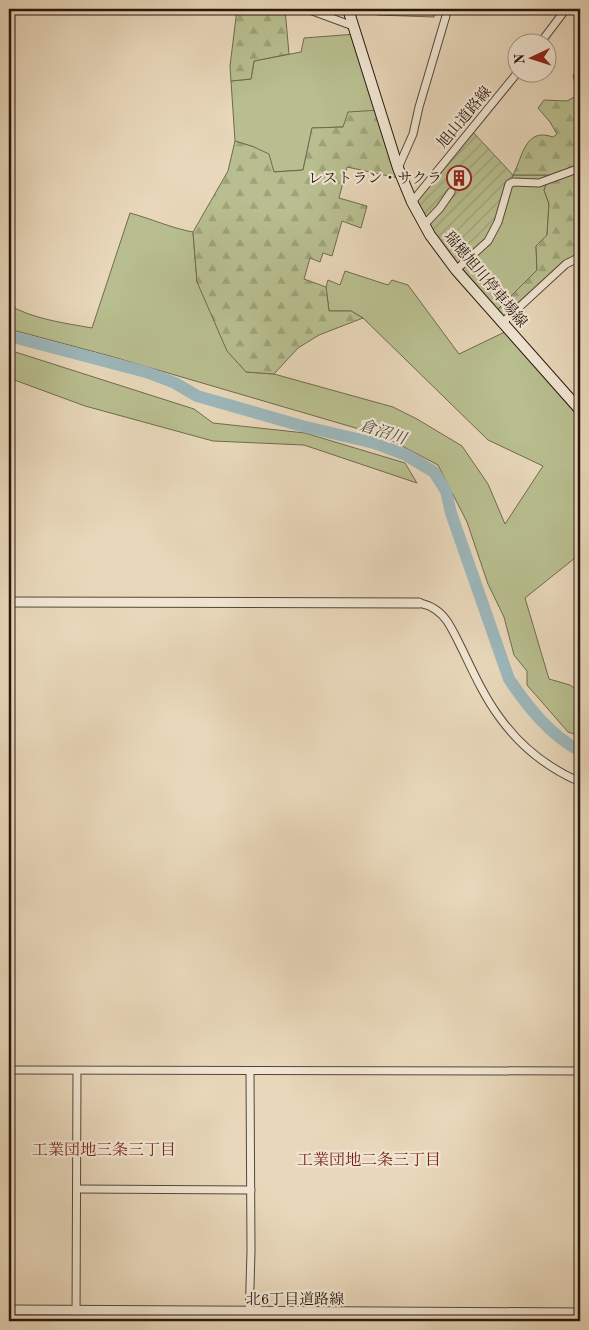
<svg xmlns="http://www.w3.org/2000/svg" width="589" height="1330" font-family="'Old Standard TT','Noto Serif JP',serif">
	<style>
		.grass { fill: #b8be8f; stroke: #706a4e }
		.forest { fill: url(#forest-firs); stroke: #706a4e }
		.garden { fill: url(#garden-furrows); stroke: #706a4e }
		.lines { fill: none; stroke-linecap: round; stroke-linejoin: round }
		.river { stroke: #9cb7bb; stroke-width: 12 }
		.minor-casing { stroke: #574638; stroke-width: 9 }
		.tertiary-casing { stroke: #574638; stroke-width: 11 }
		.secondary-casing { stroke: #27150d; stroke-width: 12 }
		.minor { stroke: #f0e5d2; stroke-width: 7 }
		.tertiary { stroke: #f0e5d2; stroke-width: 9 }
		.secondary { stroke: #f0e5d2; stroke-width: 10 }
		.labels { text-anchor: middle; stroke-width: 4.5; stroke-linejoin: round; paint-order: stroke }
		.street-label { font-size: 15px; fill: #27150d; stroke: #f0e5d2 }
		.poi-label { font-size: 15px; fill: #27150d; stroke: #f0e5d2; text-anchor: end }
		.water-label { font-size: 16px; font-style: italic; fill: #504e4a; stroke: #f0e5d2 }
		.neighbourhood-label { font-size: 16px; fill: #7a1f14; stroke: #f0e5d2 }
	</style>
	<defs>
		<pattern id="forest-firs" width="22" height="20" patternUnits="userSpaceOnUse" patternTransform="scale(1.25)"><rect width="22" height="20" fill="#b8be8f"/><path d="M5 1l3.5 6h-7zM16 11l3.5 6h-7z" fill="#9ea27a"/></pattern>
		<pattern id="garden-furrows" width="10" height="10" patternUnits="userSpaceOnUse" patternTransform="scale(1.25)"><rect width="10" height="10" fill="#b8be8f"/><path d="M-1 1l2-2M0 10L10 0M9 11l2-2" fill="none" stroke="#9ea27a"/></pattern>
	</defs>
	<rect width="100%" height="100%" fill="#e8d7ba"/>
	<filter id="stains"><feTurbulence type="fractalNoise" baseFrequency=".004" numOctaves="4"/><feColorMatrix values="0 0 0 0 .2 0 0 0 0 .09 0 0 0 0 .02 0 0 0 .5 -.17"/></filter>
	<radialGradient id="worn" r=".72"><stop offset=".6" stop-color="#630" stop-opacity="0"/><stop offset="1" stop-color="#630" stop-opacity=".3"/></radialGradient>
	<g class="grass">
		<polygon points="356,34 380,110 343,127 312,128 303,170 273,172 254,147 235,141 231,81 251,79 254,61 301,52 304,38"/>
		<polygon points="513,175 550,175 544,190 549,204 547,235 536,246 537,270 494,313 456,270 509,184"/>
		<path d="M130,213C152,219 171,228 193,232L197,282L246,372L274,374L393,407L417,419L462,446L488,484L505,524L543,466L488,440L363,318L351,311H329L326,287L328,280L340,285L345,271L388,285L392,280L408,285L459,354L509,330L580,411V554L525,598L549,679L570,685L580,692V736L568,732L527,685V671L514,655L504,617L488,584L467,522L438,465L383,436L110,356L9,329V305C33,319 64,323 92,328Z"/>
		<polygon points="9,350 194,409 213,423 305,433 405,463 417,483 304,445 213,441 85,406 9,378"/>
		<rect x="249" y="1312" width="110" height="9"/>
		<rect x="500" y="1317" width="80" height="4"/>
	</g>
	<g class="forest">
		<polygon points="237,9 285,9 289,54 254,61 251,79 231,81 230,66"/>
		<polygon points="373,9 437,9 434,17 377,15"/>
		<path d="M580,60V240L577,244L580,252V259H576L502,323L494,313L537,270L536,246L547,235L549,204L544,190L550,175H513C523,156 525,127 553,137L557,134L550,122L538,108L544,100L567,101L578,95L573,76Z"/>
		<polygon points="380,110 403,179 347,167 339,198 367,206 361,228 342,221 332,256 323,253 320,262 310,258 304,279 326,287 329,311 351,311 363,318 319,335 298,348 274,374 246,372 227,351 197,282 193,232 228,171 235,141 254,147 269,154 274,172 303,170 312,128 343,127 348,112"/>
	</g>
	<polygon class="garden" points="471,130 513,175 488,241 456,270 412,202"/>
	<g class="lines">
		<path class="river" d="M9,336L146,372L175,383L197,396L302,426L374,443L406,455L434,472L446,491L451,513L509,679C528,707 550,735 580,751"/>
		<defs>
			<g id="minor">
				<polyline points="307,9 353,26"/>
				<polyline points="541,42 566,9"/>
				<polyline points="398,168 413,134 419,107 448,9"/>
				<polyline points="412,202 518,72"/>
				<polyline points="425,224 440,208 451,192"/>
				<polyline points="456,270 488,241 498,222 509,184 513,182 539,183 580,168"/>
				<polyline points="502,323 566,264 576,259 580,259"/>
				<path d="M419,603C430,605 440,611 447,621C453,630 458,641 463,651C474,674 485,698 500,718C521,747 548,768 580,782"/>
				<polyline points="9,1070 580,1071"/>
				<polyline points="77,1189 251,1190"/>
				<polyline points="76,1321 77,1071"/>
				<polyline points="249,1321 251,1251 250,1072"/>
			</g>
			<g id="tertiary">
				<polyline points="9,602 419,603"/>
				<polyline points="9,1310 580,1313"/>
			</g>
			<polyline id="secondary" points="348,9 398,168 412,202 430,235 456,270 580,410"/>
		</defs>
		<use href="#minor" class="minor-casing"/>
		<use href="#tertiary" class="tertiary-casing"/>
		<use href="#secondary" class="secondary-casing"/>
		<use href="#minor" class="minor"/>
		<use href="#tertiary" class="tertiary"/>
		<use href="#secondary" class="secondary"/>
	</g>
	<defs>
		<symbol id="building-ring" viewBox="-11 -11 22 22"><circle r="9.5" fill="#f0e5d2" stroke="#8f2418" stroke-width="1.5"/><path d="M-4-6H4V6H1V3H-1V6H-4ZM-2.5-4.3h1.7v1.8h-1.7ZM.8-4.3h1.7v1.8H.8ZM-2.5-1h1.7V.8h-1.7ZM.8-1h1.7V.8H.8Z" fill="#8f2418"/></symbol>
	</defs>
	<g fill-rule="evenodd">
		<use href="#building-ring" x="445" y="164" width="28" height="28"/>
	</g>
	<g class="labels">
		<g class="street-label">
			<text transform="translate(464 117) rotate(-50)" y="5">旭山道路線</text>
			<text transform="translate(486 279) rotate(50)" y="5">瑞穂旭川停車場線</text>
			<text x="295" y="1304">北6丁目道路線</text>
		</g>
		<g class="poi-label">
			<text x="442" y="183">レストラン・サクラ</text>
		</g>
		<g class="water-label">
			<text transform="translate(383 431) rotate(18)" y="6">倉沼川</text>
		</g>
		<g class="neighbourhood-label">
			<text x="104" y="1155">工業団地三条三丁目</text>
			<text x="369" y="1165">工業団地二条三丁目</text>
		</g>
	</g>
	<rect width="589" height="1330" fill="none" stroke="#e8d7ba" stroke-width="30"/>
	<rect x="10" y="10" width="569" height="1310" fill="none" stroke="#27150d" stroke-width="2.5"/>
	<rect x="15" y="15" width="559" height="1300" fill="none" stroke="#27150d"/>
	<g transform="translate(532 58) rotate(266)"><circle r="24" fill="#f0e5d2" stroke="#a09283"/>
	<path d="M0-4L9 19L0 12L-9 19Z" fill="#8f2418"/>
	<text y="-8" font-size="14" font-weight="bold" text-anchor="middle" fill="#27150d">N</text>
	</g>
	<rect width="100%" height="100%" filter="url(#stains)"/>
	<rect width="100%" height="100%" fill="url(#worn)"/>
</svg>
